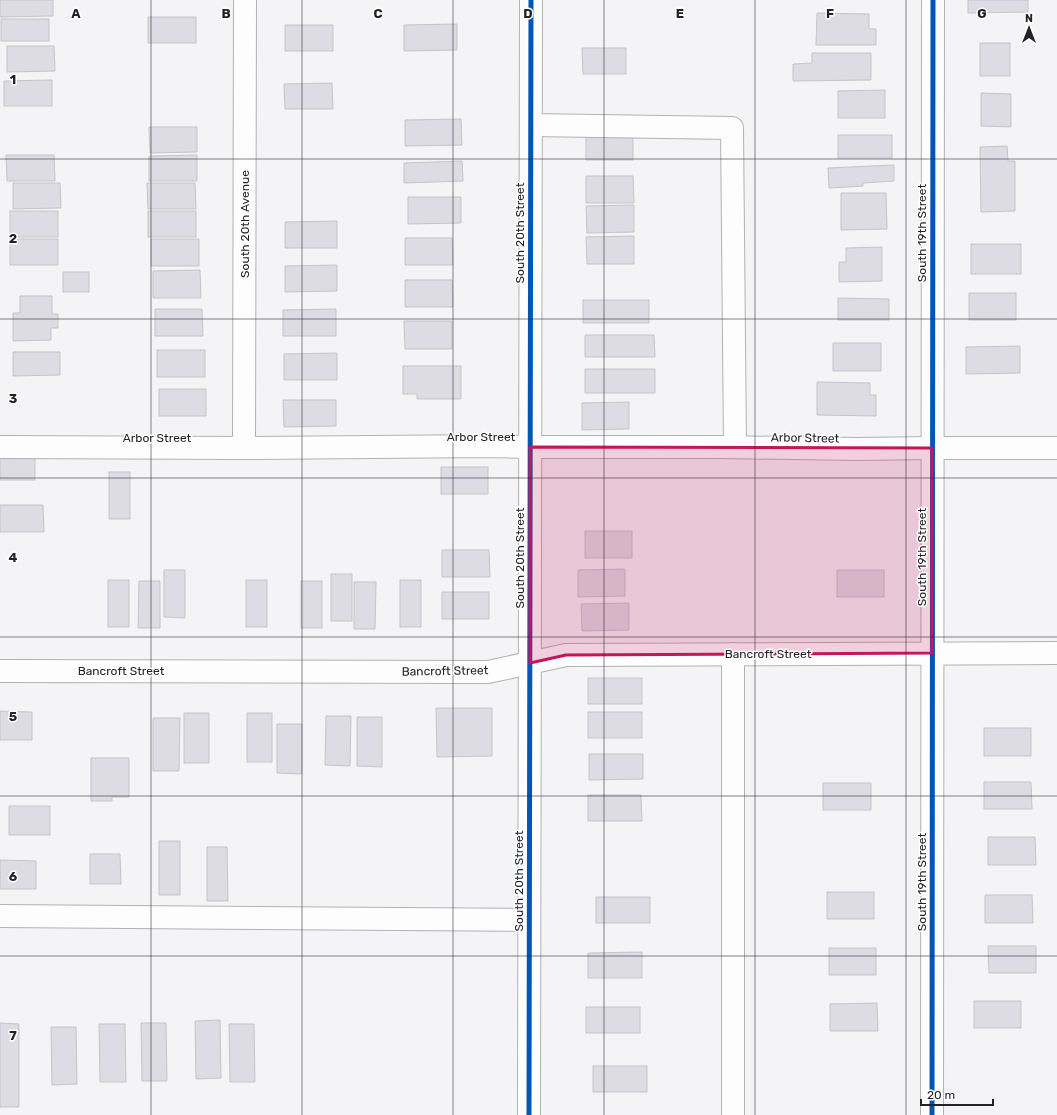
<svg xmlns="http://www.w3.org/2000/svg" width="1057" height="1115" font-family="Rubik,sans-serif">
	<style>
		.building { fill: #dddbe3; stroke: #c5c5c7 }
		.lines { fill: none; stroke-linecap: round; stroke-linejoin: round }
		.minor-casing { stroke: #b2b2b3; stroke-width: 24 }
		.minor { stroke: #fdfdfe; stroke-width: 22 }
		.cycleway-casing { stroke: #fff; stroke-width: 8 }
		.cycleway { stroke: #0057b8; stroke-width: 5 }
		.marked { fill: #c2185b; fill-opacity: 0.2; stroke: #c2185b; stroke-width: 3; stroke-linejoin: round }
		.grid { fill: none; stroke: #232325; stroke-width: 1; stroke-opacity: 0.55 }
		.labels { text-anchor: middle; stroke-width: 3; stroke-linejoin: round; paint-order: stroke }
		.street-label { font-size: 12px; fill: #232325; stroke: #fff }
		.grid-label { font-size: 13px; text-anchor: middle; font-weight: bold; fill: #232325; stroke: #fff; stroke-width: 3; stroke-linejoin: round; paint-order: stroke }
	</style>
	<rect width="100%" height="100%" fill="#f4f3f6"/>
	<g class="building">
		<polygon points="0,0 53,0 53,16 0,17"/>
		<polygon points="968,0 1028,0 1028,12 968,13"/>
		<polygon points="817,13 869,14 869,29 876,29 876,45 816,45"/>
		<rect x="148" y="17" width="48" height="26"/>
		<rect x="1" y="19" width="48" height="22"/>
		<polygon points="457,24 457,50 404,51 404,25"/>
		<rect x="285" y="25" width="48" height="26"/>
		<rect x="980" y="43" width="30" height="33"/>
		<polygon points="7,46 54,46 55,71 7,72"/>
		<polygon points="582,48 626,48 626,74 583,74"/>
		<polygon points="812,53 871,53 871,80 793,81 793,64 812,63"/>
		<polygon points="52,80 52,106 4,106 4,81"/>
		<polygon points="332,83 333,109 285,109 284,84"/>
		<polygon points="885,90 885,118 838,118 838,91"/>
		<polygon points="981,93 1011,94 1011,127 981,126"/>
		<polygon points="461,119 462,145 405,146 405,120"/>
		<polygon points="149,127 197,127 197,152 150,153"/>
		<rect x="586" y="133" width="47" height="27"/>
		<rect x="838" y="135" width="54" height="23"/>
		<polygon points="1007,146 1008,161 1015,161 1015,211 981,212 980,147"/>
		<polygon points="6,155 54,155 55,181 7,181"/>
		<polygon points="197,155 197,181 149,181 149,156"/>
		<polygon points="462,161 463,181 404,183 404,163"/>
		<polygon points="894,165 894,181 863,183 863,186 829,188 828,168"/>
		<polygon points="586,176 633,176 634,203 586,203"/>
		<polygon points="13,183 60,183 61,208 13,209"/>
		<polygon points="147,183 195,183 196,209 148,209"/>
		<polygon points="841,193 886,193 887,229 841,230"/>
		<polygon points="408,197 461,197 461,223 408,224"/>
		<polygon points="634,205 634,232 587,233 586,206"/>
		<rect x="10" y="211" width="48" height="26"/>
		<rect x="148" y="211" width="48" height="26"/>
		<polygon points="337,221 337,248 285,248 285,222"/>
		<polygon points="634,236 634,264 587,264 586,237"/>
		<polygon points="405,238 452,238 453,265 405,265"/>
		<rect x="10" y="239" width="48" height="26"/>
		<rect x="151" y="239" width="48" height="27"/>
		<rect x="971" y="244" width="50" height="30"/>
		<polygon points="882,247 882,281 839,282 839,262 846,262 846,248"/>
		<polygon points="337,265 337,291 285,292 285,266"/>
		<polygon points="200,270 201,298 153,298 153,271"/>
		<rect x="63" y="272" width="26" height="20"/>
		<polygon points="405,280 452,280 453,307 405,307"/>
		<rect x="969" y="293" width="47" height="27"/>
		<polygon points="20,296 52,296 52,314 58,314 58,328 51,328 51,340 13,341 13,313 20,313"/>
		<polygon points="838,298 889,299 889,320 838,320"/>
		<rect x="583" y="300" width="66" height="23"/>
		<polygon points="155,309 202,309 203,336 155,336"/>
		<polygon points="336,309 336,336 283,336 283,310"/>
		<polygon points="404,321 452,321 452,349 405,349"/>
		<polygon points="585,335 654,335 655,357 585,357"/>
		<rect x="833" y="343" width="48" height="28"/>
		<polygon points="1020,346 1020,373 966,374 966,347"/>
		<rect x="157" y="350" width="48" height="27"/>
		<polygon points="13,352 60,352 60,375 13,376"/>
		<polygon points="337,353 337,380 284,380 284,354"/>
		<polygon points="403,366 461,366 461,399 417,399 417,394 403,394"/>
		<rect x="585" y="369" width="70" height="24"/>
		<polygon points="817,382 870,383 870,395 876,395 876,416 817,415"/>
		<rect x="159" y="389" width="47" height="27"/>
		<polygon points="283,400 336,400 336,426 284,427"/>
		<polygon points="629,402 629,429 582,430 582,403"/>
		<rect x="0" y="457" width="35" height="23"/>
		<rect x="441" y="467" width="47" height="27"/>
		<rect x="109" y="472" width="21" height="47"/>
		<polygon points="0,505 43,505 44,532 0,532"/>
		<rect x="585" y="531" width="47" height="27"/>
		<polygon points="442,550 489,550 490,577 442,577"/>
		<polygon points="625,569 625,596 578,597 578,570"/>
		<polygon points="164,570 185,570 185,618 164,617"/>
		<rect x="837" y="570" width="47" height="27"/>
		<rect x="331" y="574" width="21" height="47"/>
		<rect x="108" y="580" width="21" height="47"/>
		<rect x="246" y="580" width="21" height="47"/>
		<rect x="400" y="580" width="21" height="47"/>
		<polygon points="139,581 160,581 160,628 138,628"/>
		<rect x="301" y="581" width="21" height="47"/>
		<polygon points="354,582 376,582 375,629 354,629"/>
		<rect x="442" y="592" width="47" height="27"/>
		<polygon points="629,603 629,630 582,631 581,604"/>
		<rect x="588" y="678" width="54" height="26"/>
		<polygon points="436,708 492,708 492,756 437,757"/>
		<polygon points="0,711 32,712 32,740 0,740"/>
		<rect x="588" y="712" width="54" height="26"/>
		<rect x="184" y="713" width="25" height="50"/>
		<rect x="247" y="713" width="25" height="49"/>
		<polygon points="326,716 351,716 350,766 325,765"/>
		<polygon points="357,717 382,717 382,767 357,766"/>
		<polygon points="153,718 180,718 179,771 153,771"/>
		<polygon points="277,724 302,724 302,774 277,773"/>
		<rect x="984" y="728" width="47" height="28"/>
		<polygon points="589,754 643,754 643,779 589,780"/>
		<polygon points="91,758 129,758 129,797 112,797 112,801 91,801"/>
		<polygon points="984,782 1031,782 1032,809 984,809"/>
		<rect x="823" y="783" width="48" height="27"/>
		<polygon points="588,795 641,795 642,821 588,821"/>
		<rect x="9" y="806" width="41" height="29"/>
		<polygon points="988,837 1035,837 1036,865 988,865"/>
		<rect x="159" y="841" width="21" height="54"/>
		<polygon points="207,847 227,847 228,901 207,901"/>
		<polygon points="90,854 120,854 121,884 90,884"/>
		<polygon points="0,860 36,861 36,889 0,889"/>
		<rect x="827" y="892" width="47" height="27"/>
		<polygon points="985,895 1032,895 1033,923 985,923"/>
		<rect x="596" y="897" width="54" height="26"/>
		<polygon points="988,946 1036,946 1036,973 989,973"/>
		<rect x="829" y="948" width="47" height="27"/>
		<polygon points="642,952 642,978 588,978 588,953"/>
		<rect x="974" y="1001" width="47" height="27"/>
		<polygon points="877,1003 878,1031 830,1031 830,1004"/>
		<rect x="586" y="1007" width="54" height="26"/>
		<polygon points="220,1020 221,1078 196,1079 195,1021"/>
		<polygon points="0,1023 19,1024 19,1107 0,1107"/>
		<polygon points="141,1023 166,1023 167,1081 142,1081"/>
		<polygon points="99,1024 125,1024 126,1082 100,1082"/>
		<polygon points="229,1024 254,1024 255,1082 230,1082"/>
		<polygon points="51,1027 76,1027 77,1084 52,1085"/>
		<rect x="593" y="1066" width="54" height="26"/>
	</g>
	<g class="lines">
		<defs>
			<g id="minor">
				<polyline points="531,125 732,128 735,447"/>
				<polyline points="0,447 244,448 490,446 530,447 719,447 857,449 932,448 1057,448"/>
				<polyline points="244,448 245,0"/>
				<polyline points="733,654 733,1115"/>
				<polyline points="0,671 488,672 566,655 1057,653"/>
				<polyline points="0,916 529,920"/>
				<polyline points="529,1115 531,0"/>
				<polyline points="932,1115 933,0"/>
			</g>
		</defs>
		<use href="#minor" class="minor-casing"/>
		<use href="#minor" class="minor"/>
		<defs>
			<g id="cycleway">
				<polyline points="529,1115 531,0"/>
				<polyline points="932,1115 933,0"/>
			</g>
		</defs>
		<use href="#cycleway" class="cycleway-casing"/>
		<use href="#cycleway" class="cycleway"/>
	</g>
	<path class="marked" d="M530,447L932,448V653L566,655L530,663Z"/>
	<path class="grid" d="M151,0V1115M302,0V1115M453,0V1115M604,0V1115M755,0V1115M906,0V1115M0,159H1057M0,319H1057M0,478H1057M0,637H1057M0,796H1057M0,956H1057"/>
	<g class="labels">
		<g class="street-label">
			<text transform="translate(245 224) rotate(-90)" y="4">South 20th Avenue</text>
			<text transform="translate(520 233) rotate(-90)" y="4">South 20th Street</text>
			<text transform="translate(922 233) rotate(-90)" y="4">South 19th Street</text>
			<text x="481" y="441">Arbor Street</text>
			<text x="157" y="442">Arbor Street</text>
			<text transform="translate(805 438) rotate(1)" y="4">Arbor Street</text>
			<text transform="translate(922 557) rotate(-90)" y="4">South 19th Street</text>
			<text transform="translate(520 558) rotate(-90)" y="4">South 20th Street</text>
			<text x="768" y="658">Bancroft Street</text>
			<text x="121" y="675">Bancroft Street</text>
			<text transform="translate(445 671) rotate(-1)" y="4">Bancroft Street</text>
			<text transform="translate(519 881) rotate(-90)" y="4">South 20th Street</text>
			<text transform="translate(922 882) rotate(-90)" y="4">South 19th Street</text>
		</g>
	</g>
	<g class="grid-label">
		<text x="76" y="18">A</text>
		<text x="226" y="18">B</text>
		<text x="378" y="18">C</text>
		<text x="528" y="18">D</text>
		<text x="680" y="18">E</text>
		<text x="830" y="18">F</text>
		<text x="982" y="18">G</text>
		<text x="13" y="84">1</text>
		<text x="13" y="243">2</text>
		<text x="13" y="403">3</text>
		<text x="13" y="562">4</text>
		<text x="13" y="721">5</text>
		<text x="13" y="881">6</text>
		<text x="13" y="1040">7</text>
	</g>
	<g transform="translate(1029 28)" stroke="#ffffff" stroke-width="3" paint-order="stroke">
	<path d="M0-3L7 15L0 10L-7 15Z" fill="#232325"/>
	<text y="-6" font-size="11" font-weight="bold" text-anchor="middle" fill="#232325">N</text>
	</g>
	<path d="M921 1099v6h72v-6" fill="none" stroke="#232325" stroke-width="2"/>
	<text x="927" y="1099" font-size="12" fill="#232325" stroke="#ffffff" stroke-width="3" paint-order="stroke">20 m</text>
</svg>
